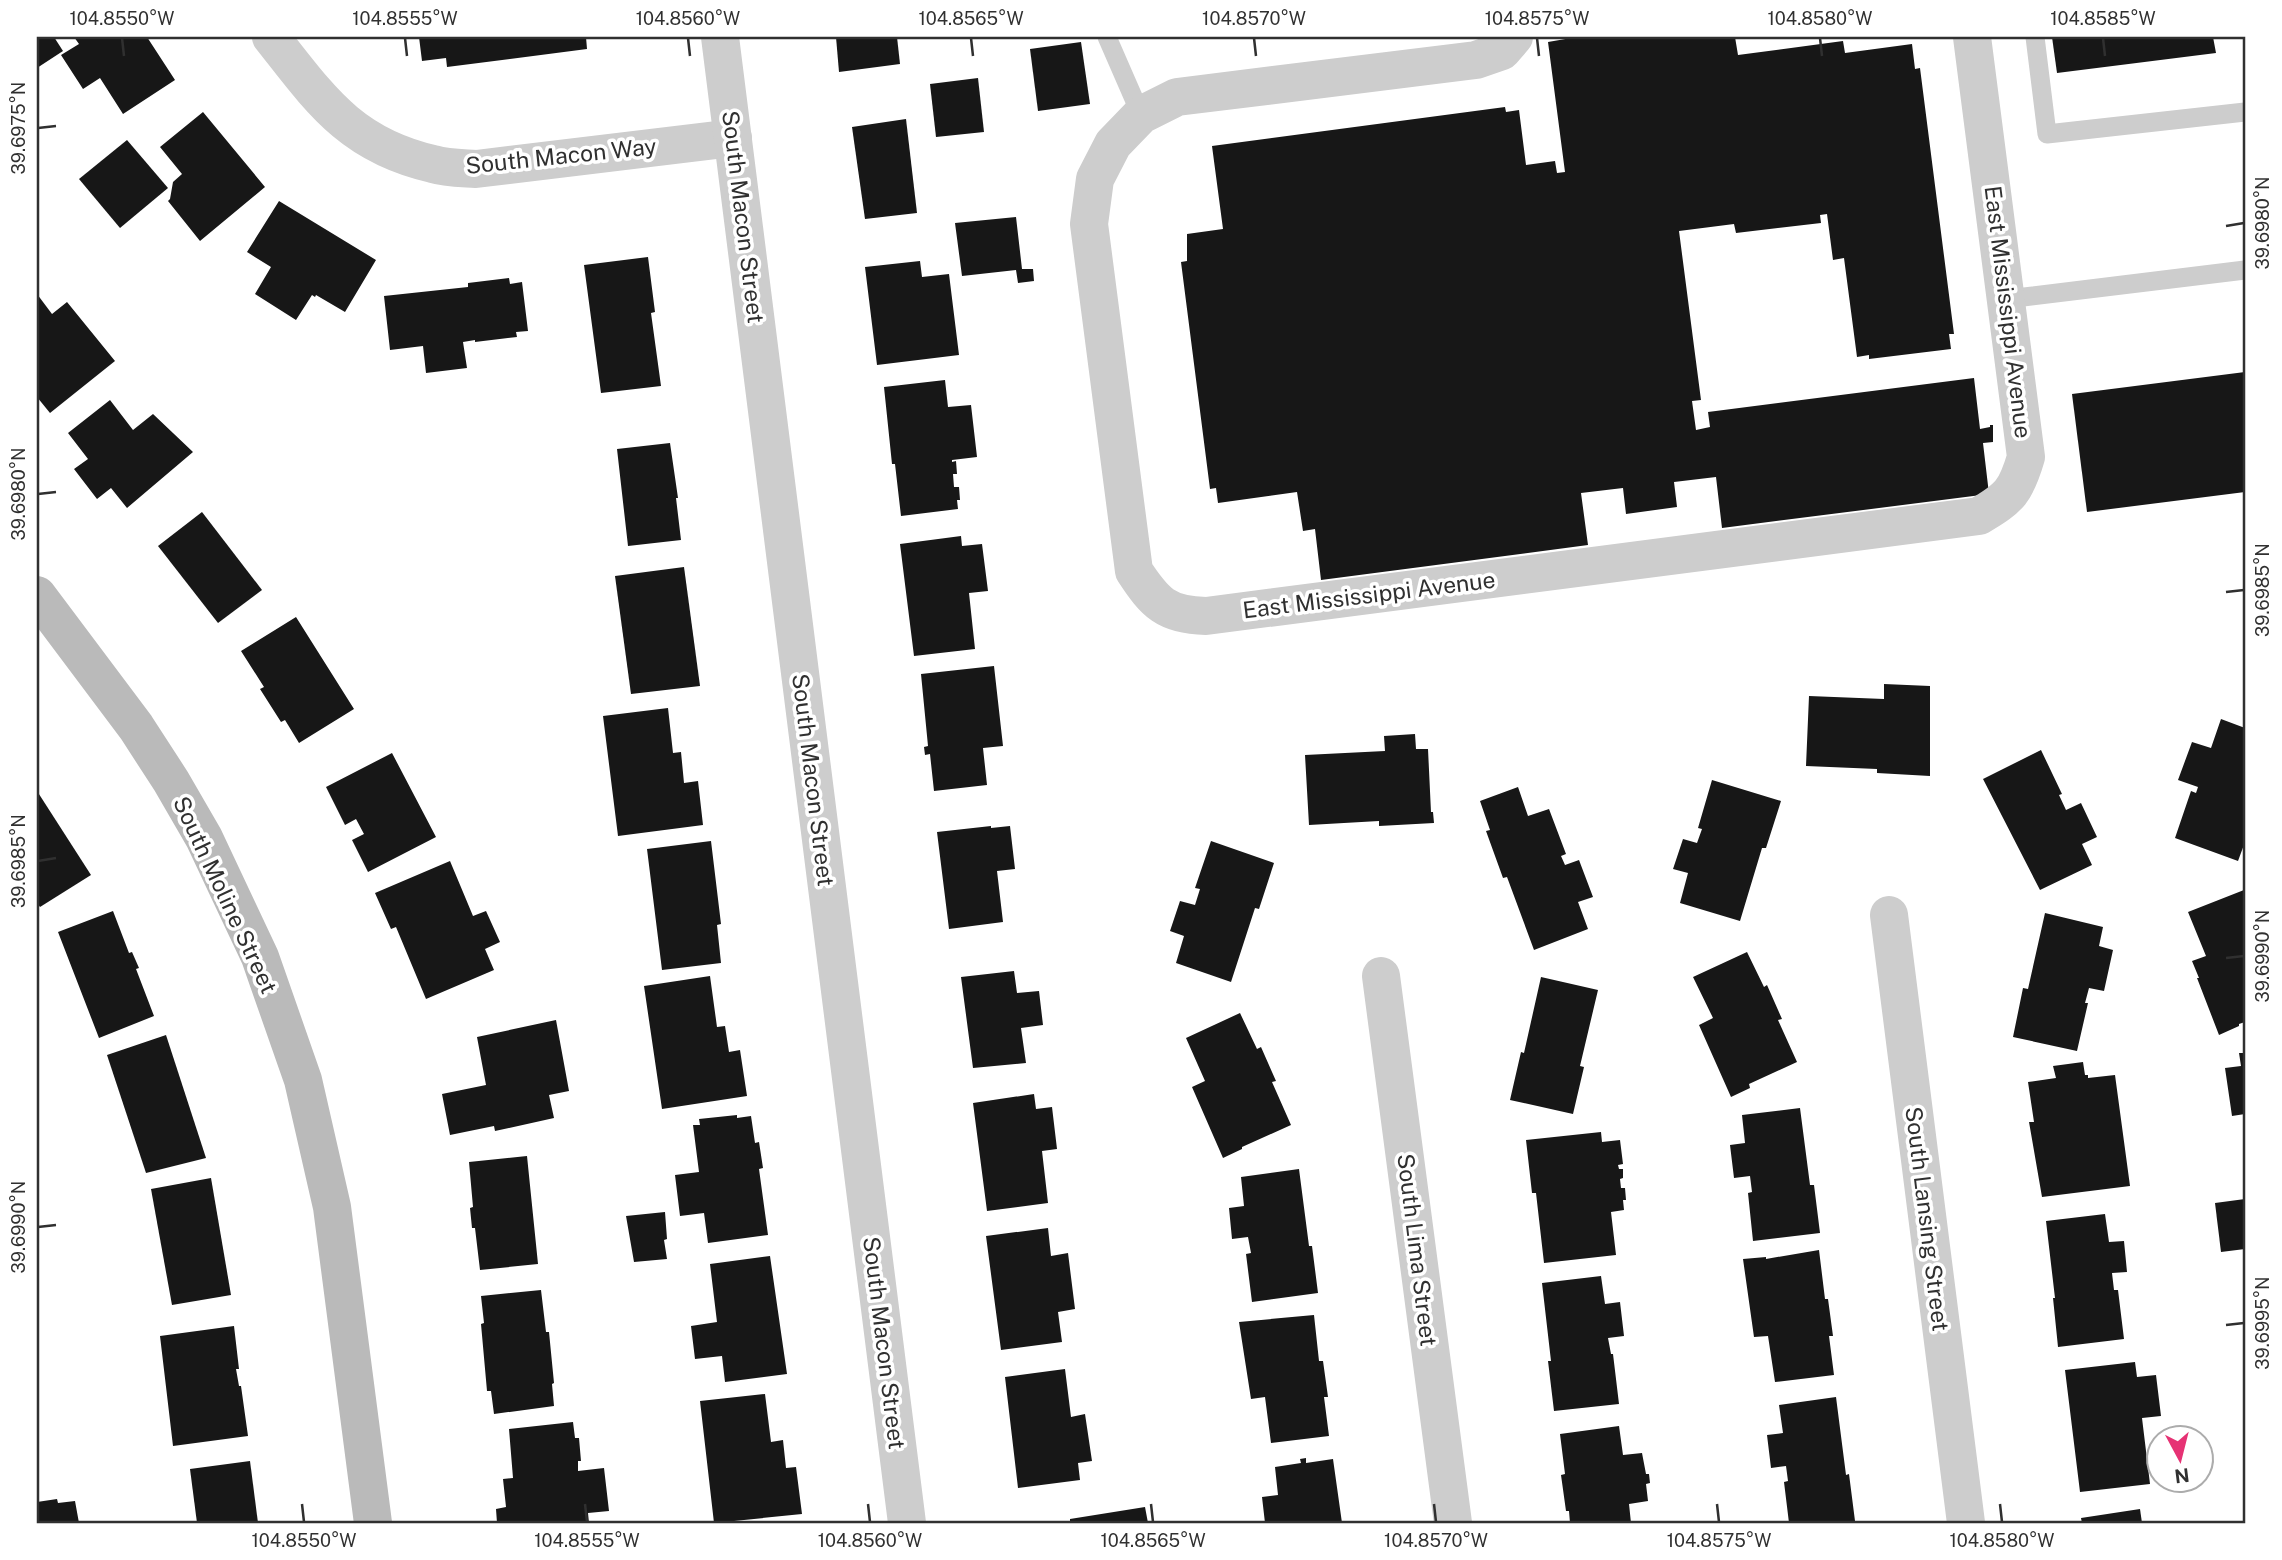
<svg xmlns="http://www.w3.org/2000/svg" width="2282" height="1560" font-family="'Public Sans',sans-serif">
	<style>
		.building { fill: #171717 }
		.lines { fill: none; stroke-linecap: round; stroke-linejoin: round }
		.lane { stroke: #cdcdcd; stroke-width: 19 }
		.street { stroke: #cdcdcd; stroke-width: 38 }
		.secondary { stroke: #bababa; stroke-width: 38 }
		.ticks { fill: none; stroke: #303030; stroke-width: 2.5 }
		.labels { text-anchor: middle; stroke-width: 7; stroke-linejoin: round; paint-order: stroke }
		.street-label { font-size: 23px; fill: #303030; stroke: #fff }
		.neatline { fill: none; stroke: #303030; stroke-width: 2.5 }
		.ticks-label { font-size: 18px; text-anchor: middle; fill: #303030 }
	</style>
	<rect width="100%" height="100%" fill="#fff"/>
	<g class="building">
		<polygon points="37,37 54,37 63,51 37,68"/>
		<polygon points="74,37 147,37 175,80 123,114 100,78 83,89 61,55 79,44"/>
		<polygon points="419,37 586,37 587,49 447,67 446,58 422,61"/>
		<polygon points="836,37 897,37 900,64 839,72"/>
		<polygon points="1577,37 1735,37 1738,55 1843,41 1845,53 1912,44 1915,69 1920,68 1954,334 1949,334 1951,349 1869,359 1869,355 1857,357 1844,258 1833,260 1827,214 1820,215 1821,223 1736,233 1734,224 1679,231 1701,400 1692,401 1696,430 1710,427 1708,412 1974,378 1980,429 1990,427 1990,425 1993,425 1993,442 1983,443 1989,494 1722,528 1716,477 1674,482 1677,507 1626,514 1623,488 1581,493 1588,545 1321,580 1315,529 1303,531 1297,492 1218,503 1216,488 1210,489 1181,262 1187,261 1187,234 1223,229 1212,146 1505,107 1506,112 1519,110 1526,165 1555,161 1557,173 1565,172 1548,42"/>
		<polygon points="2052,37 2213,37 2216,53 2057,73"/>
		<polygon points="1081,42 1090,104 1038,111 1030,49"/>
		<polygon points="978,78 984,132 936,137 930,84"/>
		<polygon points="203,112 265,187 200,241 168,201 170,199 173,182 182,174 160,147"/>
		<polygon points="906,119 917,213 865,219 852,127"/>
		<polygon points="127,140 168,188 120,228 79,179"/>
		<polygon points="279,201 376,260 345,312 316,295 315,297 312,295 296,320 255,294 271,267 247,252"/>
		<polygon points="1016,217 1022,269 1033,269 1034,281 1018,283 1016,270 962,276 955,223"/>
		<polygon points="648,257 655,312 651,313 661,386 601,393 584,265"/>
		<polygon points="920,261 922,277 949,274 959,355 877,365 865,267"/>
		<polygon points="509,278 510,284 522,282 528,331 516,332 517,337 475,342 475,340 463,342 467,368 426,373 423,346 390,350 384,296 468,287 468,283"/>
		<polygon points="37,294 52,314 67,302 115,361 50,413 37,397"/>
		<polygon points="2245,372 2245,492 2087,512 2072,394"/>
		<polygon points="945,380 948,407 971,405 977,457 952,460 952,462 956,461 957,474 953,474 954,487 959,487 960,500 957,500 958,509 901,516 895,464 892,464 884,387"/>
		<polygon points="110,400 133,430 153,414 193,452 127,508 111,488 97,499 74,469 88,459 68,433"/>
		<polygon points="670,443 678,498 676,498 681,540 628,546 617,449"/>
		<polygon points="202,512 262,590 218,623 158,546"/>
		<polygon points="961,536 962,546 982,544 988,591 969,593 975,649 914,656 900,544"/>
		<polygon points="684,567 700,686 631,694 615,576"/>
		<polygon points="296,617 354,709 299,743 285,720 281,722 260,689 264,687 241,651"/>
		<polygon points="994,666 1003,746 983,748 987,785 934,791 930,754 925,755 924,747 928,746 921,674"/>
		<polygon points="1884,684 1930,686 1930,776 1877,773 1877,769 1806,766 1809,696 1884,699"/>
		<polygon points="668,708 673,753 681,752 684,783 698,781 703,825 618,836 603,716"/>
		<polygon points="2221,719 2245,728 2245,842 2238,861 2175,838 2191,791 2196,793 2198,787 2178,780 2192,742 2211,748"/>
		<polygon points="1415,734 1416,749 1428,749 1431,812 1433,812 1434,823 1379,826 1379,821 1309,825 1305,755 1385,751 1384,736"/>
		<polygon points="2041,750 2062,794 2059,795 2066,810 2081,803 2097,837 2082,844 2092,865 2040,890 1983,779"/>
		<polygon points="392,753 436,837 368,872 352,840 364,834 356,819 345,825 326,787"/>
		<polygon points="1712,780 1781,801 1766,848 1762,848 1740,921 1680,903 1688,873 1673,869 1683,839 1697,843 1702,829 1698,828"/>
		<polygon points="1518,787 1528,816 1549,809 1566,854 1561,856 1565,865 1579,860 1593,897 1578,902 1588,929 1534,950 1507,877 1503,878 1486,831 1490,830 1480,801"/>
		<polygon points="37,791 91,875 40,907 37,903"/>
		<polygon points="991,826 991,828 1010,826 1015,869 997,871 1003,922 949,929 937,832"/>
		<polygon points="711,841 721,924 717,925 721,963 662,970 647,849"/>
		<polygon points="1211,841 1274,863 1259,909 1255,908 1231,982 1176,963 1184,936 1170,931 1180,901 1195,905 1200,889 1195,888"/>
		<polygon points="450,861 473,916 486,911 500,942 485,949 494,970 426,999 396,927 391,929 375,893"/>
		<polygon points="2244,890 2245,1022 2239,1024 2239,1026 2219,1035 2197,978 2199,978 2192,961 2206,956 2188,912"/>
		<polygon points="113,911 129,953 132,952 139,968 136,969 154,1016 99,1038 58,932"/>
		<polygon points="2045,913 2103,927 2099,946 2113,950 2104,991 2089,988 2085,1003 2088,1003 2077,1051 2013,1037 2023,988 2028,989"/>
		<polygon points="1747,952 1764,987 1767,985 1782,1019 1778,1020 1797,1062 1749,1084 1750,1088 1731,1097 1699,1025 1713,1018 1693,977"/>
		<polygon points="1014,971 1017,993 1039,991 1043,1025 1021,1028 1026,1063 973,1068 961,977"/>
		<polygon points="710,976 717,1027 725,1026 729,1052 740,1050 747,1096 662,1109 644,986"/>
		<polygon points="1541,977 1598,990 1580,1066 1584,1067 1573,1114 1510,1100 1521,1052 1524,1053"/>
		<polygon points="1240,1013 1257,1049 1261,1047 1276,1081 1272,1082 1291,1125 1242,1147 1242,1149 1223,1158 1192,1087 1205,1081 1186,1038"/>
		<polygon points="556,1020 569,1091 549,1095 554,1118 495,1131 494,1126 450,1135 442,1094 486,1085 477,1037"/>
		<polygon points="166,1035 206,1158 146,1173 107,1055"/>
		<polygon points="2239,1053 2245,1053 2245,1114 2232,1116 2225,1068 2241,1066"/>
		<polygon points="2083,1062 2085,1075 2088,1075 2088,1078 2115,1075 2130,1186 2042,1197 2029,1122 2034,1122 2028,1082 2056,1078 2053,1066"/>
		<polygon points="1034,1094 1036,1109 1052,1107 1057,1149 1042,1151 1048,1203 987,1211 973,1103"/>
		<polygon points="1800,1108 1810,1185 1814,1185 1820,1233 1753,1241 1748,1193 1752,1192 1750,1176 1734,1178 1730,1145 1745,1143 1742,1115"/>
		<polygon points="737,1115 737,1118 751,1116 755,1143 759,1142 763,1168 759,1169 768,1235 708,1243 704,1213 680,1216 675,1175 699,1172 693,1125 700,1125 699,1119"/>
		<polygon points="1601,1132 1602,1142 1620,1140 1623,1164 1618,1165 1619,1169 1623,1169 1623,1178 1620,1179 1621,1188 1625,1188 1626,1200 1623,1200 1624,1210 1611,1212 1616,1255 1544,1263 1536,1193 1532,1193 1526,1140"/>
		<polygon points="527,1156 538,1264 480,1270 475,1228 472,1228 470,1208 473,1207 469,1162"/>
		<polygon points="1299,1169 1309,1246 1312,1246 1318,1293 1252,1302 1246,1254 1251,1253 1248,1237 1232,1239 1229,1208 1244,1206 1241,1177"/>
		<polygon points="211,1178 231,1295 172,1305 151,1189"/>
		<polygon points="2245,1199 2245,1249 2221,1252 2215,1203"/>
		<polygon points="665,1212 667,1239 664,1240 667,1259 634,1262 626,1216"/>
		<polygon points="2105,1214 2109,1242 2124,1241 2127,1272 2112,1273 2114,1290 2118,1290 2124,1339 2058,1347 2053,1298 2055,1298 2046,1221"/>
		<polygon points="1048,1228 1051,1256 1068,1253 1075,1309 1058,1312 1062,1342 1001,1350 986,1236"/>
		<polygon points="1819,1250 1825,1299 1828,1299 1833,1336 1829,1336 1834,1375 1775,1382 1768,1336 1754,1337 1743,1259 1766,1257 1766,1259"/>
		<polygon points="770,1256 787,1374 725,1382 722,1356 695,1359 691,1326 717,1322 710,1264"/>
		<polygon points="1601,1276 1605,1304 1620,1302 1624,1336 1608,1338 1611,1354 1613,1354 1619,1404 1554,1411 1548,1361 1551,1361 1542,1283"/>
		<polygon points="541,1290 546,1332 549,1332 554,1383 552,1384 554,1406 494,1414 491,1391 487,1391 481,1324 484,1323 481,1296"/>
		<polygon points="1314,1315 1319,1361 1323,1361 1328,1397 1324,1397 1329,1436 1271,1443 1265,1397 1251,1399 1239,1322"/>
		<polygon points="234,1326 239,1369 236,1369 239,1386 241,1386 248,1436 173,1446 160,1336"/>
		<polygon points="2135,1362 2137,1377 2156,1375 2161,1416 2142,1418 2150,1484 2080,1492 2065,1370"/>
		<polygon points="1065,1369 1071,1417 1085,1414 1092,1461 1078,1463 1080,1480 1018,1488 1005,1377"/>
		<polygon points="765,1394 771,1442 783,1440 786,1468 796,1467 802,1514 714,1523 700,1401"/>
		<polygon points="1836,1397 1846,1475 1849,1474 1855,1521 1789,1523 1784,1482 1788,1481 1786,1466 1771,1468 1767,1435 1783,1433 1779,1405"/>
		<polygon points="573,1422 575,1438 579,1438 581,1461 578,1461 578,1471 604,1468 609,1511 588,1513 589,1523 497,1523 496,1509 506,1507 503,1479 513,1478 509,1429"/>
		<polygon points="1619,1426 1623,1455 1642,1453 1646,1474 1649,1474 1650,1483 1646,1484 1648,1501 1629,1504 1631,1523 1570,1523 1569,1511 1566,1511 1561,1475 1565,1474 1560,1434"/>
		<polygon points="1306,1458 1306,1463 1333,1459 1342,1523 1265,1523 1262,1497 1278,1495 1275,1467 1301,1463 1300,1459"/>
		<polygon points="250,1461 258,1523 197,1523 190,1469"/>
		<polygon points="57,1499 58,1503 75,1501 79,1523 37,1523 37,1502"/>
		<polygon points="1145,1507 1148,1523 1070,1523 1070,1519"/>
		<polygon points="2140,1509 2142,1523 2082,1523 2081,1518"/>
	</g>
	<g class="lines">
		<g class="lane">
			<polyline points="1107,37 1141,115"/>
			<polyline points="2035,37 2047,134 2245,112"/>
			<polyline points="2007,299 2245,270"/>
		</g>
		<g class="street">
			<path d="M271,37C320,99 350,145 433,164C446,168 461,168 476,169L733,138"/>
			<polyline points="720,37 907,1523"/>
			<path d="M1514,37L1502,51L1476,60L1177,97L1141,115L1113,144L1095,179L1089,224L1134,571C1155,603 1166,615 1206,616L1979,516C2010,498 2016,491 2026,457L1972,37"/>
			<polyline points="1889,915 1966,1523"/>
			<polyline points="1381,976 1453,1523"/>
		</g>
		<polyline class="secondary" points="37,595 136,727 171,781 204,838 260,957 303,1080 332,1207 373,1523"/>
	</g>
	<path class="ticks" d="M122,38L124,56M405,38L407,56M688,38L690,56M971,38L973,56M1254,38L1256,56M1537,38L1539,56M1820,38L1822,56M2103,38L2105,56M38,128L56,126M2226,226L2244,223M38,494L56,492M2226,592L2244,590M38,861L56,858M2226,958L2244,956M38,1227L56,1225M2226,1325L2244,1323M302,1504L304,1522M585,1504L587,1522M868,1504L870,1522M1151,1504L1153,1522M1434,1504L1436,1522M1717,1504L1719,1522M2000,1504L2002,1522"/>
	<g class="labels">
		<g class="street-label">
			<text transform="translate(561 156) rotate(-6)" y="8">South Macon Way</text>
			<text transform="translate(743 217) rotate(83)" y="8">South Macon Street</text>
			<text transform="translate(2008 312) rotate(83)" y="8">East Mississippi Avenue</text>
			<text transform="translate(1369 595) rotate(-7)" y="8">East Mississippi Avenue</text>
			<text transform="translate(813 780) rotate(83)" y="8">South Macon Street</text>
			<text transform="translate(225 895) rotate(65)" y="8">South Moline Street</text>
			<text transform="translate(1927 1219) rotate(83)" y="8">South Lansing Street</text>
			<text transform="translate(1417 1250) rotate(83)" y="8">South Lima Street</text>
			<text transform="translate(884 1343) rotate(83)" y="8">South Macon Street</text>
		</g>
	</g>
	<rect width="2282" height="1560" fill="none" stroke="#ffffff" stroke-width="77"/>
	<g transform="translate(2180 1459) rotate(173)"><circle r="33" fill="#ffffff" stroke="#acacac" stroke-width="2"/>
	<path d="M0-5L12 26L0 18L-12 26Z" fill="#e63274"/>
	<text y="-10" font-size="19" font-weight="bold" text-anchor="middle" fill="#303030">N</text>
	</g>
	<rect x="38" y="38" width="2206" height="1484" class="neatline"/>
	<g class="ticks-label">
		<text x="122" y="25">104.8550°W</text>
		<text x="405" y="25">104.8555°W</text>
		<text x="688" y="25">104.8560°W</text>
		<text x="971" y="25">104.8565°W</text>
		<text x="1254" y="25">104.8570°W</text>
		<text x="1537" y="25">104.8575°W</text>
		<text x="1820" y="25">104.8580°W</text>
		<text x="2103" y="25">104.8585°W</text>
		<text transform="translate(19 128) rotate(-90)" y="6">39.6975°N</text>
		<text transform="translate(2263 223) rotate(-90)" y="6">39.6980°N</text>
		<text transform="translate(19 494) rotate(-90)" y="6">39.6980°N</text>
		<text transform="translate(2263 590) rotate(-90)" y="6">39.6985°N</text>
		<text transform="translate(19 861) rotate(-90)" y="6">39.6985°N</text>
		<text transform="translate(2263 956) rotate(-90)" y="6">39.6990°N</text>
		<text transform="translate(19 1227) rotate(-90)" y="6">39.6990°N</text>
		<text transform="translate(2263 1323) rotate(-90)" y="6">39.6995°N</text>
		<text x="304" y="1547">104.8550°W</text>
		<text x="587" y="1547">104.8555°W</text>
		<text x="870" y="1547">104.8560°W</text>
		<text x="1153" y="1547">104.8565°W</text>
		<text x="1436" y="1547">104.8570°W</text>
		<text x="1719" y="1547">104.8575°W</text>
		<text x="2002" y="1547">104.8580°W</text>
	</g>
</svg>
